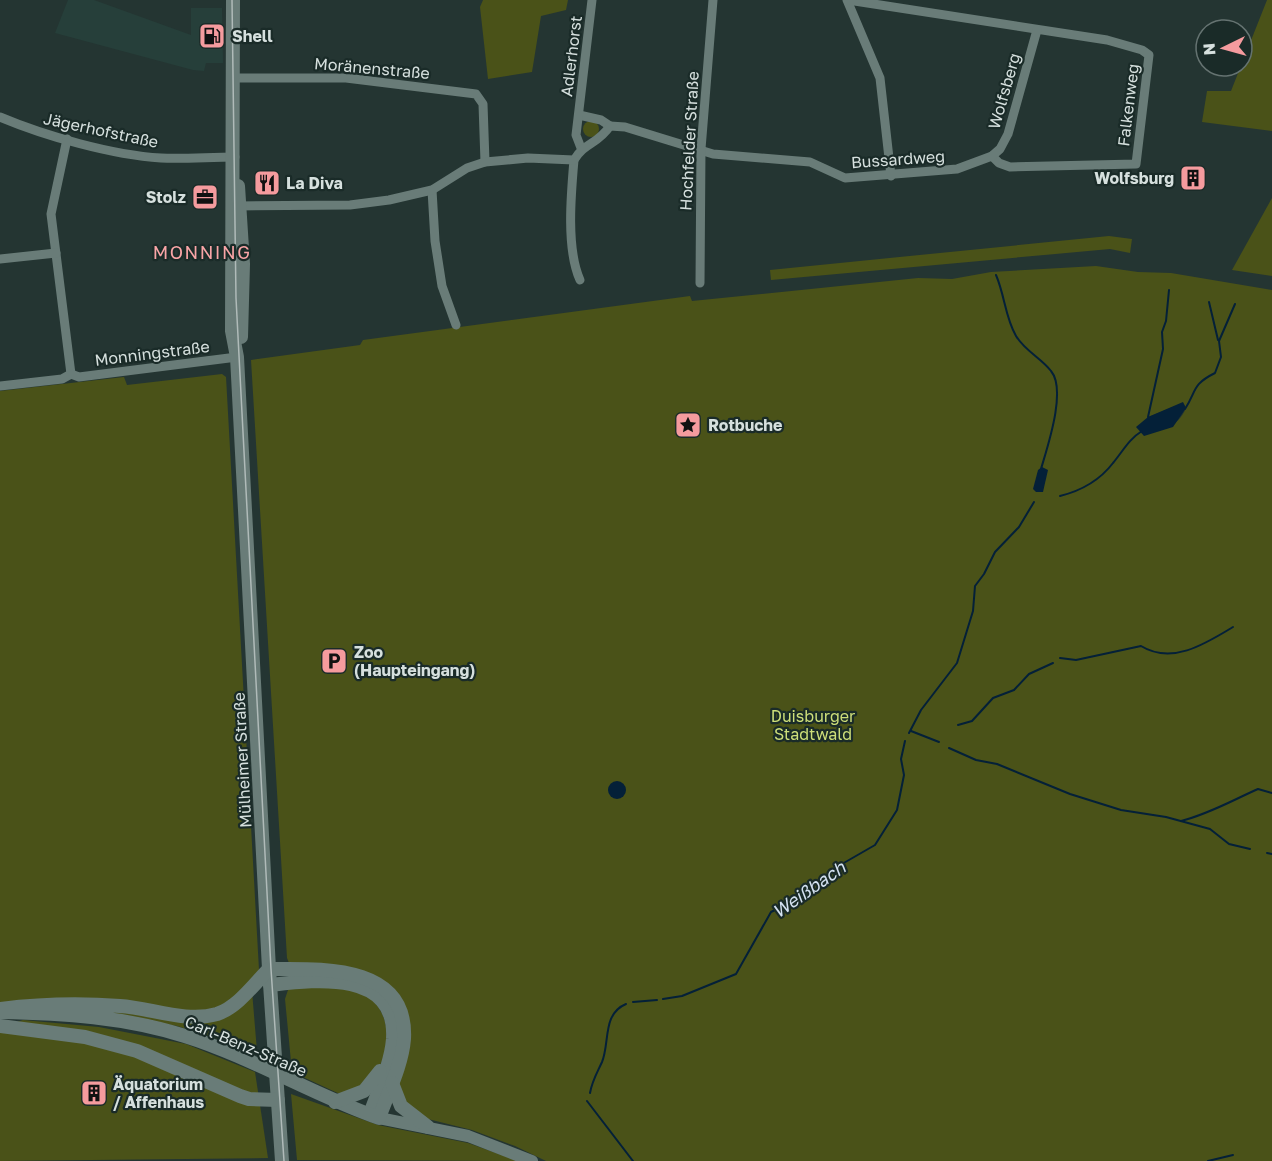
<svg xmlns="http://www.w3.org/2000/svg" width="1272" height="1161" font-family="'Golos Text',sans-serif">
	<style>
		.built { fill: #263f3a }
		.green { fill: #4a5218; fill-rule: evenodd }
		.water { fill: #042038 }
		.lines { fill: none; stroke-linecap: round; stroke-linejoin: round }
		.stream { stroke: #042038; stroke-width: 2 }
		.minor { stroke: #697c78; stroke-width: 9 }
		.tertiary { stroke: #697c78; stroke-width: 12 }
		.secondary { stroke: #697c78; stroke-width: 14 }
		.tram { stroke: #b0bbb9; stroke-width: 1.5 }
		.labels { text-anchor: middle; stroke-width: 4.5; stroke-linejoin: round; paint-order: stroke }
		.poi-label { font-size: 16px; font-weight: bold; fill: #d6e0de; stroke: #1a2b28; text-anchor: start }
		.street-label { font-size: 16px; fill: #d6e0de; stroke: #1a2b28 }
		.park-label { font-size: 16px; fill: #cdde79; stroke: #1a2b28 }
		.neighbourhood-label { font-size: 18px; letter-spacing: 1.5px; fill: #f9a5a7; stroke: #1a2b28 }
		.water-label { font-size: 18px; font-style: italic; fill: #d4e2f1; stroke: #1a2b28 }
	</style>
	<rect width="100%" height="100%" fill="#243532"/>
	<polygon class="built" points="68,0 94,0 191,35 191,8 222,8 223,63 206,63 204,71 193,70 55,33"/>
	<g class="green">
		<polygon points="483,0 568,0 566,10 541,16 532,72 488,79 480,7"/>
		<polygon points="1267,0 1272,0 1272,131 1202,122 1207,91 1231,91"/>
		<circle cx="591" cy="129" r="8"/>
		<polygon points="1272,198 1272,276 1232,270"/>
		<polygon points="1109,236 1132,239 1130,253 1110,249 771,280 770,270"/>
		<path d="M1096,266L1138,272L1171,273L1272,290V1161H546L515,1146L472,1130L420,1117L411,1111L399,1090V1006L289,963L287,958L251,360L360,345L363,340L690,296L692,301L918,278L952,279L991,272ZM1183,403L1186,408C1178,428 1162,428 1144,435L1148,417Z"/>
		<polygon points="222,374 226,377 259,970 251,979 257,1051 177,1026 81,1009 0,1003 0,391 124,377 127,385"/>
		<path d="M289,987C304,987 347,985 358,990C399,1009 394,1067 359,1088C354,1091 347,1093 342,1095L292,1072L285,999Z"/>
		<polygon points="23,1020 99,1027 186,1044 255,1072 268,1158 0,1161 0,1027"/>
		<polygon points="291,1094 378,1125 468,1143 518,1161 297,1160"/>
	</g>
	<g class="water">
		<polygon points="1183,402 1186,408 1173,427 1144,436 1136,427 1148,417"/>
		<polygon points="1042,467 1048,470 1043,492 1036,492 1033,489 1038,470"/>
		<circle cx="617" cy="790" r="9"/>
	</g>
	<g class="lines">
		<g class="stream">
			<path d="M996,275C1005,296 1005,317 1016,336C1025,351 1041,358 1051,371C1067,390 1047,448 1041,469"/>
			<polyline points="1209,302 1218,340"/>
			<path d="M1185,409C1197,391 1191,385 1215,373L1221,357L1219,341L1235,304"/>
			<polyline points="1148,417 1163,349 1162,332 1166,321 1169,290"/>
			<path d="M1060,496C1080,491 1100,480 1113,463C1123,451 1129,439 1142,431"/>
			<path d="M1060,658L1076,660L1141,646C1172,665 1205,644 1233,627"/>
			<polyline points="958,725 972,721 993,698 1014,690 1029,674 1053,663"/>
			<polyline points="911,731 939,742"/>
			<polyline points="909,733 921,710 957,663 973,611 975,586 984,574 995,552 1019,527 1034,502"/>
			<polyline points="949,748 976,760 997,764 1070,794 1121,810 1166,817 1210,829 1229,844 1250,849"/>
			<path d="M1181,821C1209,814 1233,800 1258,789L1272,793"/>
			<polyline points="1267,853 1272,854"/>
			<polyline points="663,999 682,996 736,974 771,912 791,902 842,864 875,845 897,810 904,775 901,759 905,741"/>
			<polyline points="633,1002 657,1000"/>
			<path d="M590,1093C592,1081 597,1073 602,1062C610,1043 602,1014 626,1004"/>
			<polyline points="587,1101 633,1161"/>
			<polyline points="1208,1161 1233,1155"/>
		</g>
		<g class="minor">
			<polyline points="847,0 880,78 891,176"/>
			<polyline points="848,0 1107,40 1142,50 1149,55 1136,164 1010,167 999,163 992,156"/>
			<polyline points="233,78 346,78 476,94 483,104 485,162"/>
			<polyline points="579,115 601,120 610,126"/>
			<path d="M0,117C45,136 112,155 161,158C185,159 210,157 235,157"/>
			<polyline points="67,139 51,214 71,374"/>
			<polyline points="581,148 576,135 592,0"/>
			<path d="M574,160C571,194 566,249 580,280"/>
			<polyline points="432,190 435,241 442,286 456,325"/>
			<path d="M236,206L350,205L389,200L432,190L467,168L485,162L528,158L574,160C585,142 597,145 610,126L625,127L713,154L810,162L845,178L957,169L992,156L1000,149L1008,134L1037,30"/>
			<polyline points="0,259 56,253"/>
			<polyline points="700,283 701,149 713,0"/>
			<polyline points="0,386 62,379 71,374 79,377 237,357"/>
		</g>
		<polyline class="tertiary" points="379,1118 468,1136 532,1161"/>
		<g class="secondary">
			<polyline points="233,0 232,331 237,357 269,969 282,1161"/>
			<polyline points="238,186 243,264 241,337"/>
			<path d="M270,985C314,980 397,969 393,1039C391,1064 378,1091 370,1114"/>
			<path d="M0,1009C40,1004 80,1003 120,1006C151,1008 186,1023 217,1014C238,1007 254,984 269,969C319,969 408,963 404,1039C402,1065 388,1093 379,1118C313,1095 252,1057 185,1036C125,1017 63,1013 0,1012"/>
			<polyline points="0,1026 85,1037 137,1051 240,1096 249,1099 278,1100"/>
			<polyline points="392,1083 401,1106 428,1127"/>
			<polyline points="335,1102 364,1091 380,1071"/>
		</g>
		<polyline class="tram" points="232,0 236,298 271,969 284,1161"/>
	</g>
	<defs>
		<symbol id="fuel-square" viewBox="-11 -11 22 22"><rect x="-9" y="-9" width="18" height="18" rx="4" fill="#f59b9e" stroke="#1a2b28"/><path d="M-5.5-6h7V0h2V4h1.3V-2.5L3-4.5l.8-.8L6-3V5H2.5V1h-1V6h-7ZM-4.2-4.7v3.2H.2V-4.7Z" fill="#111"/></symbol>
		<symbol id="building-square" viewBox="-11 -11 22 22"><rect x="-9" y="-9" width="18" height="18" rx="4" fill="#f59b9e" stroke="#1a2b28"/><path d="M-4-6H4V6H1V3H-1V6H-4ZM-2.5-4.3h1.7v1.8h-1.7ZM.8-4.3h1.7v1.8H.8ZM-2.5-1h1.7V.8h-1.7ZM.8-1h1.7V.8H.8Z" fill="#111"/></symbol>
		<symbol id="restaurant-square" viewBox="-11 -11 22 22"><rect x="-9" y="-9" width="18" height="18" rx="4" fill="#f59b9e" stroke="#1a2b28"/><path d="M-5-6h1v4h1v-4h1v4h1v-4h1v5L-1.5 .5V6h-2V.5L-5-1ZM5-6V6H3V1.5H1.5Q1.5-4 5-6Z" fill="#111"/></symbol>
		<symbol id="office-square" viewBox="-11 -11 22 22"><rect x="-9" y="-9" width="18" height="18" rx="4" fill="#f59b9e" stroke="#1a2b28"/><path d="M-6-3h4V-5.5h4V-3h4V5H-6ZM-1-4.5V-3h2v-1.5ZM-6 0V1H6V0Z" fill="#111"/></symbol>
		<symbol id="sight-square" viewBox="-11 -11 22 22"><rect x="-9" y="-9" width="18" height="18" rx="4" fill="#f59b9e" stroke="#1a2b28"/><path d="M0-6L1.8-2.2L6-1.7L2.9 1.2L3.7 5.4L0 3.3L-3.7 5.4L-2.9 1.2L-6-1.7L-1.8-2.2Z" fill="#111"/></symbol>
		<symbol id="parking-square" viewBox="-11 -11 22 22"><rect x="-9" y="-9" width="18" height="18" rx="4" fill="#f59b9e" stroke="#1a2b28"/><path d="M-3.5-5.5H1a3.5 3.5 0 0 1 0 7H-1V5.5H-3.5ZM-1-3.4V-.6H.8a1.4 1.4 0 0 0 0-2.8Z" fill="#111"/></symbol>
	</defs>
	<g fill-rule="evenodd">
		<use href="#fuel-square" x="197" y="21" width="30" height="30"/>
		<use href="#building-square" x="1178" y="163" width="30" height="30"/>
		<use href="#restaurant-square" x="252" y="168" width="30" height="30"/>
		<use href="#office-square" x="190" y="182" width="30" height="30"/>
		<use href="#sight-square" x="673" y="410" width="30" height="30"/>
		<use href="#parking-square" x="319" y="646" width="30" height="30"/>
		<use href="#building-square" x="79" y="1078" width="30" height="30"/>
	</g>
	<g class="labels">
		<g class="poi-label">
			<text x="232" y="42">Shell</text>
			<text x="1174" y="184" text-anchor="end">Wolfsburg</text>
			<text x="286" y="189">La Diva</text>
			<text x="186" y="203" text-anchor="end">Stolz</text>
			<text x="708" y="431">Rotbuche</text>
			<text x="354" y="658">Zoo<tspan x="354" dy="18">(Haupteingang)</tspan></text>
			<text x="113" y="1090">Äquatorium<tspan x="113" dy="18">/ Affenhaus</tspan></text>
		</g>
		<g class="street-label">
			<text transform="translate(571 56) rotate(-83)" y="6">Adlerhorst</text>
			<text transform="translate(372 68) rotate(5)" y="6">Moränenstraße</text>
			<text transform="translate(1004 91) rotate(-74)" y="6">Wolfsberg</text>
			<text transform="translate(1128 105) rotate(-83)" y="6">Falkenweg</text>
			<text transform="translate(101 130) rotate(12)" y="6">Jägerhofstraße</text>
			<text transform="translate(689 141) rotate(-87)" y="6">Hochfelder Straße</text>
			<text transform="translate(898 159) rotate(-4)" y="6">Bussardweg</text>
			<text transform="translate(152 353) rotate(-7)" y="6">Monningstraße</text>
			<text transform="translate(242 760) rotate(-93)" y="6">Mülheimer Straße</text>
			<text transform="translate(246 1046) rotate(23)" y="6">Carl-Benz-Straße</text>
		</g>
		<g class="park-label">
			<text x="813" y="722">Duisburger<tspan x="813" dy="18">Stadtwald</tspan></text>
		</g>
		<g class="neighbourhood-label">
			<text x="202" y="259">MONNING</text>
		</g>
		<g class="water-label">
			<text transform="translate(809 890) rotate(-35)" y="6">Weißbach</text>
		</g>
	</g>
	<g transform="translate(1224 48) rotate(265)"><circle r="28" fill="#1a2b28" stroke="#657371" stroke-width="1.5"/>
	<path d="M0-4.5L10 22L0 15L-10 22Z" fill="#f59b9e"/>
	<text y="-9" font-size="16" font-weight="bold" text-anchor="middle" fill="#d6e0de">N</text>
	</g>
</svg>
